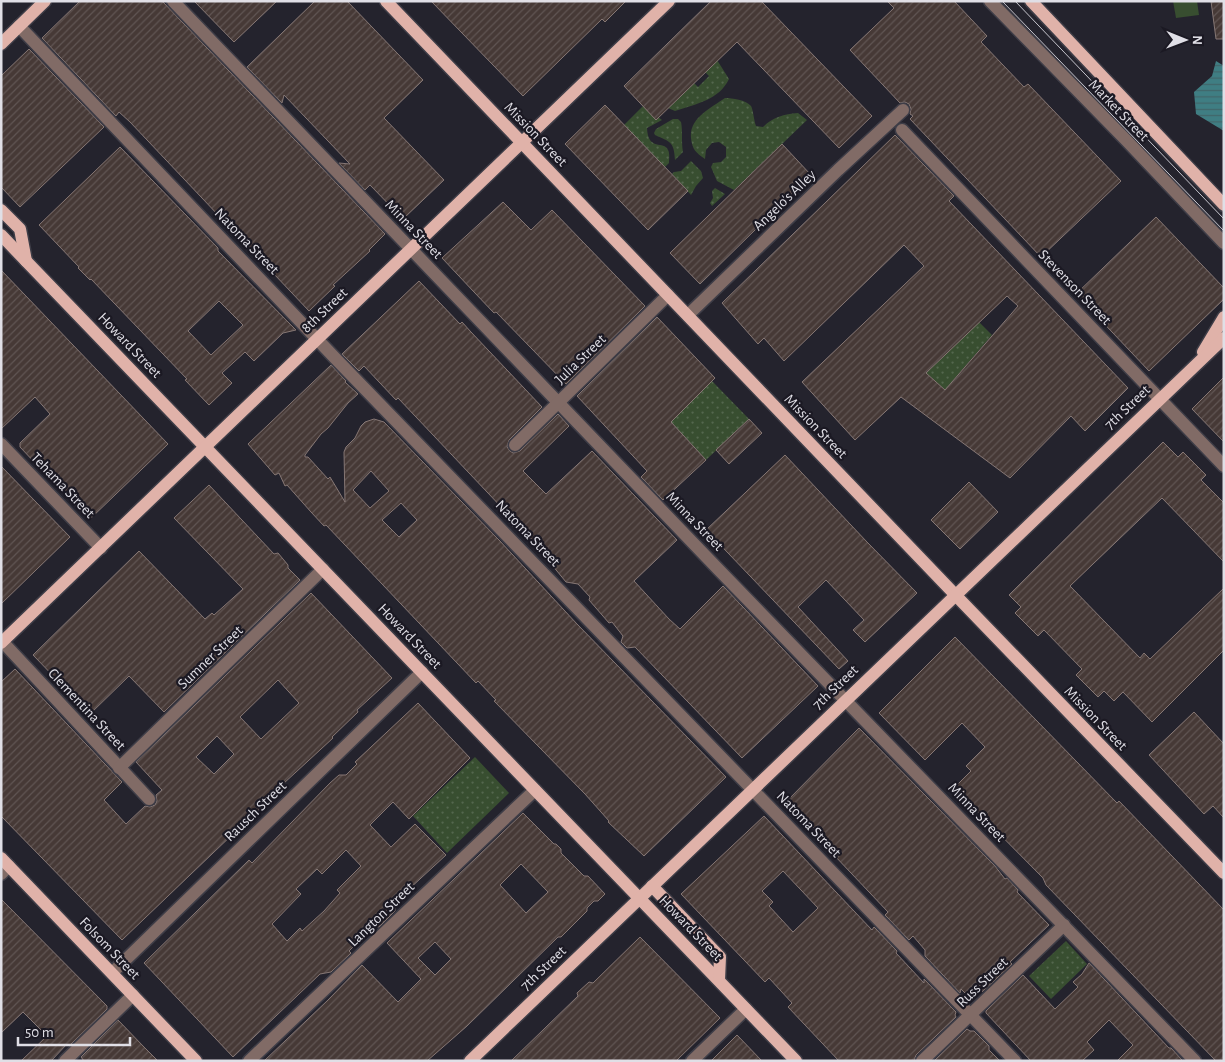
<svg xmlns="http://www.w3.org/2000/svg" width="1225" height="1062" font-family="'Alegreya Sans',sans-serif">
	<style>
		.green { fill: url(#green-dots) }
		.pitch { fill: #384e30 }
		.water { fill: url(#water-rules) }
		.building { fill: url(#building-hatch); stroke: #867774; fill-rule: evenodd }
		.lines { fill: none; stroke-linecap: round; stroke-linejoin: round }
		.minor-casing { stroke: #3e3d47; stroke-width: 15 }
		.major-casing { stroke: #3e3d47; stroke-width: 15 }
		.minor { stroke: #816b66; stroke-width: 12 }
		.major { stroke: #e0b2a9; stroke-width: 12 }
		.tram { stroke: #c5c4cc; stroke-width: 1 }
		.labels { text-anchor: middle; stroke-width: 4.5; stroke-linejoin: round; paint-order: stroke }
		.street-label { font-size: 15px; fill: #e0dfe6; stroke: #1b1923 }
	</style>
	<defs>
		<pattern id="green-dots" width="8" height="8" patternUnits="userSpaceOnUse" patternTransform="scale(1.25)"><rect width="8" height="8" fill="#384e30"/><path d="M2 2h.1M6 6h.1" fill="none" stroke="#54674e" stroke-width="1.8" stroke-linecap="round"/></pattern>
		<pattern id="water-rules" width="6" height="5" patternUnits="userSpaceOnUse" patternTransform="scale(1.25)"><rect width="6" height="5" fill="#3f7e83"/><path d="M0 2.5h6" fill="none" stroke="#41666a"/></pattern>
		<pattern id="building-hatch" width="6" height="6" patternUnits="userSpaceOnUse" patternTransform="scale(1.25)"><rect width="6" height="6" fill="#463936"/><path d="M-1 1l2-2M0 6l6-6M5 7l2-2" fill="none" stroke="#605553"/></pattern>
	</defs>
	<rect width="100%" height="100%" fill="#24232d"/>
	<g class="green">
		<path d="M717,60L729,79C719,100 696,104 675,111L668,108L694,83L698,87L709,76L705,72Z"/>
		<path d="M725,98C732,98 746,100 751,106C753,109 754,121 756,126L763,127C773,117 784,114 798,113L807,120L734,190L717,181L711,167L713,163L721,162L726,157V147L719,142L712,143L706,150L705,159C696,153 692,149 691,138C689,118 711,108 725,98Z"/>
		<path d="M643,106L662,120L647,128C648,152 664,140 668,150C670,153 669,160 669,163L665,167L624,125Z"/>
		<path d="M673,119H678L681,122C683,132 681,142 683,152L675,160C674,141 670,142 655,135L654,133L656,129Z"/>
		<polygon points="691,161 701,171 703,178 696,186 691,195 672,174 674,172 681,171"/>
		<polygon points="715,188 725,194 712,206 710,203 713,198 712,191"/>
		<polygon points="979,322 992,335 945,390 926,373"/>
		<polygon points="712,381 749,419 706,460 671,422"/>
		<polygon points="475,757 509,793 447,853 413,816"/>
		<polygon points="1066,941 1087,964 1051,999 1029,976"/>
	</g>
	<polygon class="pitch" points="1173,1 1197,1 1199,15 1176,18"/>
	<polygon class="water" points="1216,61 1224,66 1224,131 1196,114 1194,92 1212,76"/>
	<g class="building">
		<polygon points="80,1 162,1 385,234 369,250 370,251 333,285 335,286 309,311 130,122 119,112 116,116 42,38"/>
		<polygon points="194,1 277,1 234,42"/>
		<polygon points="315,1 347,1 423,80 384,118 444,180 403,219 370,185 365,190 339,163 350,164 284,95 282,103 247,67"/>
		<polygon points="431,1 626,1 605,22 602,19 523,96"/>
		<polygon points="711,1 761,1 872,116 839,148 737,42 656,120 624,86"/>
		<polygon points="887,1 954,1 987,36 981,42 1024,87 1028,84 1121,181 1041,257 910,119 913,116 910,114 911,109 909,104 905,102 900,103 850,50 894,8"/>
		<polygon points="1211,1 1224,1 1224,39 1216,39"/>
		<polygon points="29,49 104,127 20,207 1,187 1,76"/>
		<polygon points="605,105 688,191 648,230 565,144"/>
		<path d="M895,135L954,196L949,201L1128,388L1085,431L1071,416L1010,478L901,397L855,440L802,382L924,266L904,245L784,361L764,338L758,344L722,303ZM1007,296L1018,306L945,390L926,373Z"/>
		<polygon points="782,144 811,175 700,284 670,253"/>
		<path d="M120,147L218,248V251L296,330L283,333L254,361L245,352L222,373L232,383L209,405L185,380L187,379L91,279L90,280L78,268L79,267L39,225ZM219,301L243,325L211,355L188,331Z"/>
		<polygon points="503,202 531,230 552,210 645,306 566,384 496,312 494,313 474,292 442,258"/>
		<polygon points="1156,217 1224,288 1224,299 1149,371 1076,294"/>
		<polygon points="1,270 168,444 89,520 20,447 20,443 50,414 35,397 1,429"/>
		<polygon points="419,281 460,324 462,322 471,332 542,407 509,440 507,447 510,451 513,453 520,451 558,414 569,426 523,471 546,494 592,451 677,540 634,581 669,619 680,629 723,586 818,686 742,758 635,647 627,648 621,642 623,636 612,622 609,623 589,600 590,597 578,584 566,582 543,554 543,551 517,524 513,527 502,514 505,511 398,398 396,400 364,366 359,371 342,354"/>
		<polygon points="657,317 715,378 671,422 706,460 663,500 641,477 647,471 577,396"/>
		<path d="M331,365L346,381L345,382L358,394L348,403L328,428L321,434L305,455V457H308L328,479L330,477L345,502L344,452L346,447L355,438L361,426L365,422L374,419L384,422L499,540L577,624L726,777L644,856L608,822L609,821L585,794L494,701L496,700L478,681L476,683L326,525L324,526L311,512L287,485L285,486L279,473L275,475L248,444ZM371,471L389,491L370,508L353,490ZM401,503L417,520L399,537L382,520Z"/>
		<polygon points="1224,377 1224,442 1192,409"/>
		<polygon points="749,419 762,433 729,464 716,450"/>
		<polygon points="1163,442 1178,457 1183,452 1206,475 1201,480 1224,503 1224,562 1162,498 1070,586 1140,658 1144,653 1150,659 1224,588 1224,650 1152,722 1123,692 1114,701 1104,691 1098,697 1076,675 1082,669 1044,630 1038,636 1015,613 1021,607 1009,595"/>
		<polygon points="785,455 867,542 917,593 865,642 853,630 864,620 826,580 798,607 848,661 839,669 706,530"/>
		<polygon points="1,466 70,537 1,604"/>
		<polygon points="969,482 998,512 960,549 931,520"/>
		<polygon points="209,485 274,554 278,553 288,565 288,568 300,580 164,712 129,676 90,714 33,655 139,551 205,619 212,613 214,615 243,589 174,518"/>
		<path d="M311,593L392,678L357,710L358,712L332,737L333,738L283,784V789L271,801L261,810H258L122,940L1,816V682L15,669L122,782L104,800L126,824L145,806L150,807L155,805L157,801L156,795L162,790L136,762ZM278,680L299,703L261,739L240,717ZM217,736L234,754L214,774L196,757Z"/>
		<polygon points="955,637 1117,803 1119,801 1224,910 1224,1061 1216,1061 1046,885 1043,878 954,788 971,771 966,766 985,747 962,723 925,760 879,713"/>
		<path d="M418,703L470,758L409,819L393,802L370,825L391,847L415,824L446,855L395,902V911L379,927H370L357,938L358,942L349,951L351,953L331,972L320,974L233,1057L144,963L249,860L252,863L330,783L339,775H346L357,764L355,762ZM346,850L361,866L337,890L340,893L324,911L302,931L300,928L287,941L272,924L301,894L296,889L317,869L322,874Z"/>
		<polygon points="1194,712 1224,744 1224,818 1213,806 1204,814 1149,755"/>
		<polygon points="859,728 995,866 1005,879 1007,878 1018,890 1017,892 1049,925 1010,962 1012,964 982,992 982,990 972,1000 961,989 960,993 925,956 925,950 913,936 909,940 885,915 888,912 833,854 836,850 812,826 810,828 786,802"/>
		<path d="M523,813L554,844H556L561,849V853L584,876H588L605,894L598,901H594L587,908V911L561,937H558L467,1026L427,1061H264L328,1000L362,965L398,1002L421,979L387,943ZM521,864L548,892L526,913L500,885ZM435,942L451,959L435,975L418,958Z"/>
		<path d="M764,816L872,930L874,927L897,951L896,953L924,983V979L956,1012L955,1015L956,1017L916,1055L914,1061H839L788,1007L792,1003L769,978L765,982L681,894ZM783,871L818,908L793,932L769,906L773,902L762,891Z"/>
		<polygon points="1,899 107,1006 107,1009 69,1046 67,1044 51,1061 21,1061 47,1036 23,1012 1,1033"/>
		<polygon points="640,937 720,1018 676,1061 511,1061 578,996 577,993 589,982 593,983"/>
		<polygon points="1089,963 1169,1048 1171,1048 1183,1061 1117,1061 1133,1045 1109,1020 1087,1042 1094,1050 1082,1061 1031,1061 986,1013 986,1011 1023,975 1055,1009 1078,987 1073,982 1082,974"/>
		<polygon points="118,1020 144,1047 158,1061 84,1061 81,1057"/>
		<polygon points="967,1029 970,1031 974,1031 989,1046 989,1050 1000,1061 934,1061"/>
		<polygon points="737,1035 762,1061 711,1061"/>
	</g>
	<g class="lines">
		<defs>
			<g id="minor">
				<polyline points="173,1 718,569 1195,1061"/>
				<polyline points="990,1 1127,141 1224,243"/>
				<polyline points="19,26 335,358 1015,1061"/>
				<polyline points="902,130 1224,466"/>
				<polyline points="688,315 838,170 903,110"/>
				<polyline points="1,444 101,548"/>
				<polyline points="515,445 668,295"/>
				<polyline points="1,640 149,799"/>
				<polyline points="119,768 323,569"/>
				<polyline points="1,874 9,866"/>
				<polyline points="112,973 422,672"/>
				<polyline points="65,1061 133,995"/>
				<polyline points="249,1061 535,790"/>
				<polyline points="692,1061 746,1009"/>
				<polyline points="922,1061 1064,925"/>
			</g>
			<g id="major">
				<path d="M386,1C666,292 943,584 1224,873"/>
				<polyline points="1031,1 1224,205"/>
				<polyline points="1,44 45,1"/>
				<polyline points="1,210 20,229 26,261"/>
				<polyline points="1,235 796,1061"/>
				<polyline points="1203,352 1224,317"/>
				<polyline points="1,643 669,1"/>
				<polyline points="1,858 196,1061"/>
				<polyline points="652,886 720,957 719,980"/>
				<polyline points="470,1061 1224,338"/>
			</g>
		</defs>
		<use href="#minor" class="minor-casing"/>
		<use href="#major" class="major-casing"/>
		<use href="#minor" class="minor"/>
		<use href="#major" class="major"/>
		<g class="tram">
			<polyline points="1002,1 1224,231"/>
			<polyline points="1015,1 1224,219"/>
		</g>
	</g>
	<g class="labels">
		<g class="street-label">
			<text transform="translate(1119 110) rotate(46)" y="5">Market Street</text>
			<text transform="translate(536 134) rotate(46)" y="5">Mission Street</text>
			<text transform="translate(784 200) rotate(-44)" y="5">Angelo's Alley</text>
			<text transform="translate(414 229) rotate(46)" y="5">Minna Street</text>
			<text transform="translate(247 241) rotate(46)" y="5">Natoma Street</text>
			<text transform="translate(1075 287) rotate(46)" y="5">Stevenson Street</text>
			<text transform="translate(324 310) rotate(-44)" y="5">8th Street</text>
			<text transform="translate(130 345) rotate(46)" y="5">Howard Street</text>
			<text transform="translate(580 359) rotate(-44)" y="5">Julia Street</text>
			<text transform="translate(1127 407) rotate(-44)" y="5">7th Street</text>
			<text transform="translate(816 426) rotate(46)" y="5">Mission Street</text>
			<text transform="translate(63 485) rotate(46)" y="5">Tehama Street</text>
			<text transform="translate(695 521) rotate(46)" y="5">Minna Street</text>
			<text transform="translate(528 533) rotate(46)" y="5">Natoma Street</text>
			<text transform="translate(410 636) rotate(46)" y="5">Howard Street</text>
			<text transform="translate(210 657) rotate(-44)" y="5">Sumner Street</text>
			<text transform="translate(835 687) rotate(-44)" y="5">7th Street</text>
			<text transform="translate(87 709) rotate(47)" y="5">Clementina Street</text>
			<text transform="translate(1096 718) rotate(46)" y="5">Mission Street</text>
			<text transform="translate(255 811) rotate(-44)" y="5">Rausch Street</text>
			<text transform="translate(977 812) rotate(46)" y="5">Minna Street</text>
			<text transform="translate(809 824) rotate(46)" y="5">Natoma Street</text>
			<text transform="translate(381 914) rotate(-44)" y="5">Langton Street</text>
			<text transform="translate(691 928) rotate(46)" y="5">Howard Street</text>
			<text transform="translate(110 948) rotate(46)" y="5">Folsom Street</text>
			<text transform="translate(543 968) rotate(-44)" y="5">7th Street</text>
			<text transform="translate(982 982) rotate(-44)" y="5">Russ Street</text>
		</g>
	</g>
	<rect width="1225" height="1062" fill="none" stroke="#e0dfe6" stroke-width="5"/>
	<g transform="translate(1185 40) rotate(91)" stroke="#1b1923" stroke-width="4" paint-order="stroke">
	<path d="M0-4L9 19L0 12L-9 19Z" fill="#e0dfe6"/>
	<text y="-8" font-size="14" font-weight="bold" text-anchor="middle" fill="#e0dfe6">N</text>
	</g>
	<path d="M18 1037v8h112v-8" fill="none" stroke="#e0dfe6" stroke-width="2.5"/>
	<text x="25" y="1037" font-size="15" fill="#e0dfe6" stroke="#1b1923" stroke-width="4" paint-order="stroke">50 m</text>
</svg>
